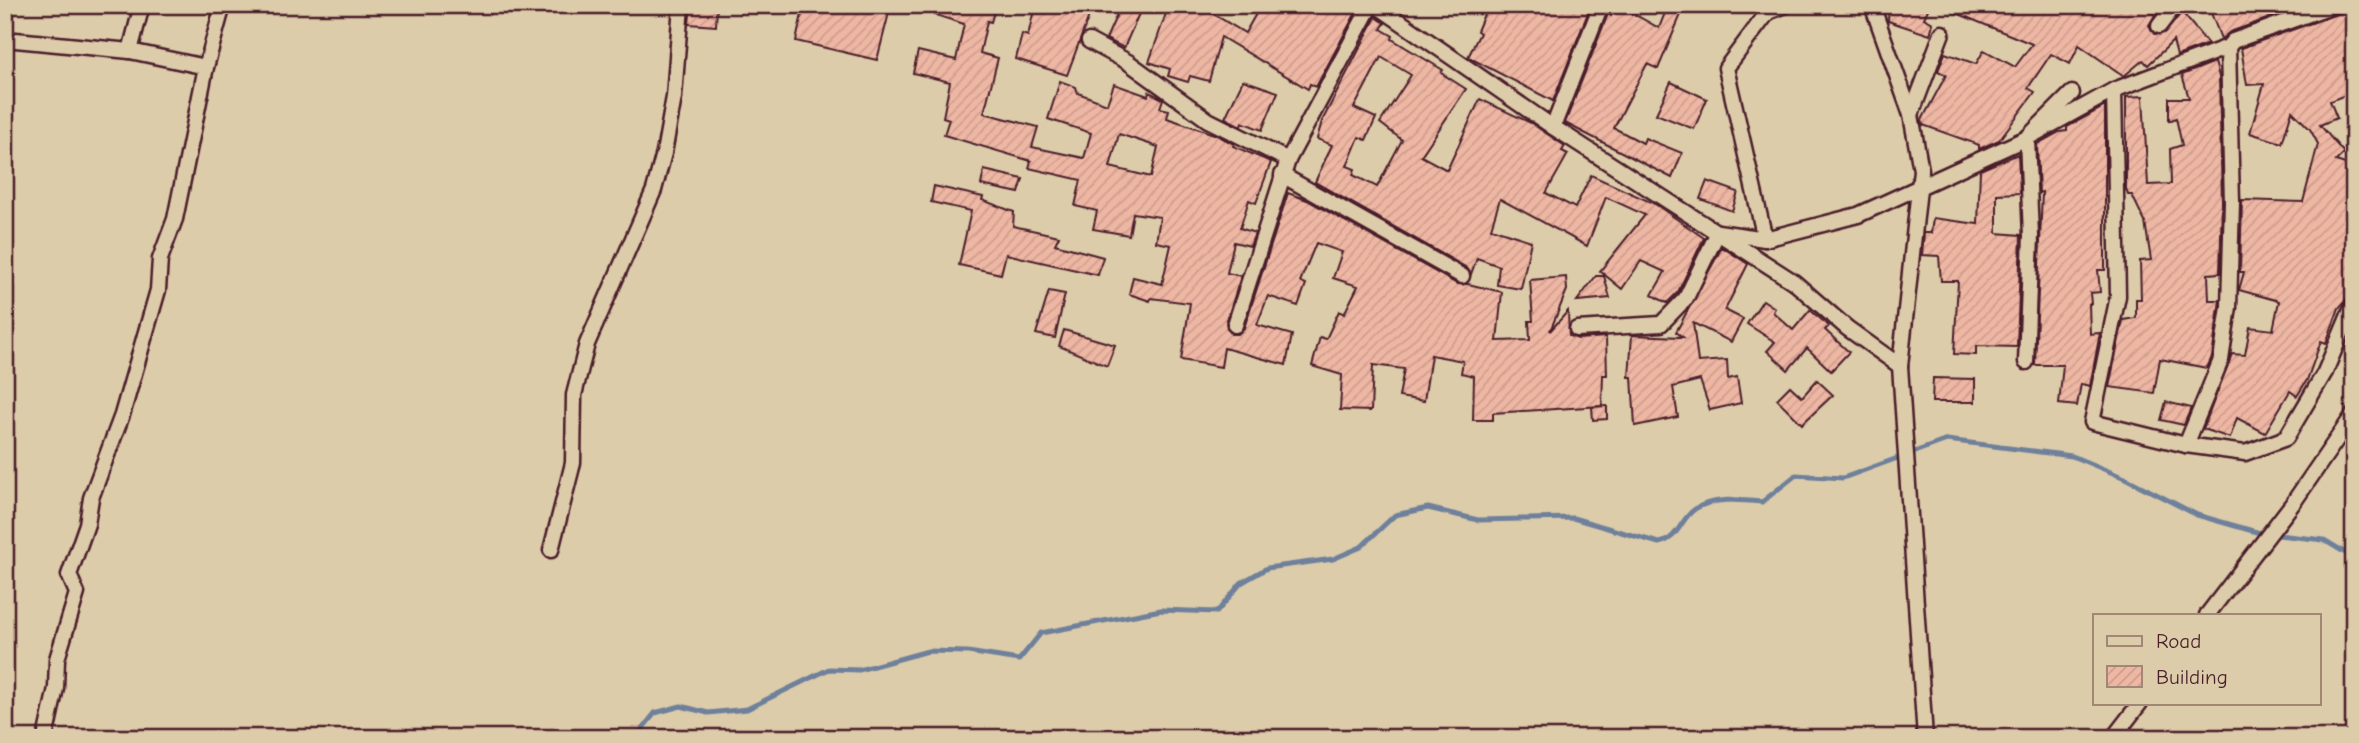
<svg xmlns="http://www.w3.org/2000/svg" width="2359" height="743" font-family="'Comic Neue',sans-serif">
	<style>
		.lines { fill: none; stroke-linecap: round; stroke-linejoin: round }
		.stream { stroke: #6e809b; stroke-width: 5 }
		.building { fill: url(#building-hatch); stroke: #4a1f2b; stroke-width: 2; fill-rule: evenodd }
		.minor-casing { stroke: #4a1f2b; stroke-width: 19 }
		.minor { stroke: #dca; stroke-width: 14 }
	</style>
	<defs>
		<pattern id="building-hatch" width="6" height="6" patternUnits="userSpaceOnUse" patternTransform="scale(1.75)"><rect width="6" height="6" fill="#eeb7a4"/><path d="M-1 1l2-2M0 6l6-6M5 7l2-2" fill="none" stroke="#ce9d8d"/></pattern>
	</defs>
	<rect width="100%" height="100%" fill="#dca"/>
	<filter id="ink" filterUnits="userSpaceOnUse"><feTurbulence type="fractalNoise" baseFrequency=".0143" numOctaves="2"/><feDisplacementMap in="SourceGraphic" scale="14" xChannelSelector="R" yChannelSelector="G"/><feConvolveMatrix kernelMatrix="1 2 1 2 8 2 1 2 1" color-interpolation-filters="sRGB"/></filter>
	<g filter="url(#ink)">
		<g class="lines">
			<path class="stream" d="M635,738L655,713L681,706L708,713L747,709L829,669L859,670L928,651L968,652L1019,660L1041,633L1161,610L1217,612L1241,583L1267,568L1333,559L1361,547L1395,515L1428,508L1478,520L1573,518L1659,543C1679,539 1680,519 1695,509C1713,497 1742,500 1762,502L1796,475L1843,478L1947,440L2072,456L2125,478L2197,515L2260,533L2324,540L2354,558"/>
		</g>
		<g class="building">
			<polygon points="691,5 717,5 716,26 689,24"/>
			<polygon points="804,5 891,5 877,60 796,41"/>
			<path d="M915,5H996L991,22L987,21L980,53L998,58L984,113L1038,127L1032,147L1084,158L1091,133L1048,119L1060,81L1076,87L1078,93L1107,104L1114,84L1148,96L1149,92L1163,99L1160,108L1169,110L1167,118L1217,135L1234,144L1233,146L1271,162L1256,203L1249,200L1240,228L1255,233L1250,246L1234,242L1227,273L1241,276L1226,323L1231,334H1238L1244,328L1288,193L1307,200L1457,284H1468L1502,292L1497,341L1530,340L1529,321H1533L1530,280L1566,277L1567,290L1550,331L1568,311L1569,336L1578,339L1606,337L1607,375H1603L1602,406L1493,413V420H1473L1474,376L1461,373L1463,361L1431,355L1424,401L1399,397L1404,369L1373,365L1371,411L1340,410L1342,375L1312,366L1320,337L1326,339L1339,311L1344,314L1358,286L1333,278L1342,252L1316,243L1300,282L1306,284L1298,306L1268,296L1257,325L1292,335L1286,365L1224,348L1221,367L1181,360L1190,303L1151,298L1150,301L1129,294L1133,277L1162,284L1171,245L1156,242L1160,217L1133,213L1129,235L1093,229L1097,211L1075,206L1081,180L1029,168L1031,161L944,135L949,119L943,117L950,82L913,73L918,51L956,60L964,24L914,8ZM1119,134L1158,147L1151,177L1110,167Z"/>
			<polygon points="1035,5 1093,5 1067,75 1016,59 1022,34 1028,36"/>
			<polygon points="1121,5 1141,9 1124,48 1106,39"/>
			<polygon points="1169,5 1191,5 1210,12 1245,33 1261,5 1360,5 1316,87 1310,84 1308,89 1221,37 1209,81 1190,76 1188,82 1168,76 1170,69 1149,62"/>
			<polygon points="1488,5 1591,5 1553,101 1468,57 1480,33 1477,31"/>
			<polygon points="1618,5 1659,28 1668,5 1685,5 1658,69 1647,64 1614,128 1643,143 1645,138 1682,153 1672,178 1565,123 1608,14 1611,16"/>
			<polygon points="1889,5 1930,5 1924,18 1933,23 1930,35 1888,21"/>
			<polygon points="1937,5 2142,5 2155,15 2149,25 2154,34 2166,32 2182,12 2208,44 2177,56 2173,41 2148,65 2143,60 2124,76 2079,45 2070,64 2051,54 2028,88 2035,92 1999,140 1979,149 1979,145 1923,125 1922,120 1946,75 1938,71 1945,53 1976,64 1984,50 2015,67 2032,44"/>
			<polygon points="2208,5 2274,5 2278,15 2230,32 2221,39"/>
			<polygon points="2354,8 2354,83 2345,86 2348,94 2330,101 2337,118 2320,125 2344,153 2336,161 2354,167 2354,279 2348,291 2352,293 2339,308 2326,343 2321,341 2307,380 2297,396 2290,391 2265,433 2237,418 2230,438 2203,429 2232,354 2245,355 2250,327 2273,330 2279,301 2239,290 2244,272 2240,272 2242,200 2303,202 2318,144 2310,129 2292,111 2282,143 2250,133 2264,84 2247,85 2241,48"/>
			<path d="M1376,17L1385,23L1381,29L1393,36L1392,39L1443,70L1441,73L1466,89L1421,156L1447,170L1480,99L1531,123L1565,146L1562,151L1568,154L1546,193L1575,208L1591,175L1655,204L1704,238L1678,292L1667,303L1652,295L1665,272L1641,261L1622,289L1600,271L1645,215L1606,197L1587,246L1500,199L1491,228L1531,241L1521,289L1497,285L1499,266L1477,258L1471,274L1467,268L1315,182L1332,145L1317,139L1322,121ZM1381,57L1411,75L1380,123L1402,140L1377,187L1353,175L1355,169L1347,166L1359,137L1366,140L1376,118L1354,108Z"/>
			<polygon points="2215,62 2219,77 2222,202 2220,273 2208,274 2209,300 2220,300 2212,357 2207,368 2160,359 2154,393 2109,387 2123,320 2136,318 2136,299 2141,299 2140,261 2151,260 2145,222 2132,195 2128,195 2126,189 2126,97 2143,96 2148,185 2171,184 2170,149 2182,145 2176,118 2169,121 2169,98 2189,98 2182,75"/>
			<polygon points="1243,80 1278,92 1262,130 1242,122 1241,126 1225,118"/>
			<polygon points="1671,82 1707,99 1694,129 1656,114"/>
			<polygon points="2105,106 2105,270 2098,270 2100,292 2090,293 2091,304 2089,304 2090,334 2100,333 2090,386 2081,384 2077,406 2059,404 2063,365 2035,365 2042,192 2039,193 2037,144 2059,132 2067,131 2067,127"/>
			<polygon points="2018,154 2020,193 1997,194 1997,233 2021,235 2017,347 1976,346 1976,355 1954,354 1958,281 1941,281 1939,256 1922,255 1924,233 1931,233 1933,218 1978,224 1980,170"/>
			<polygon points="984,170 1023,179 1019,193 981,185"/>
			<polygon points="1707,181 1738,192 1732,211 1700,199"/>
			<polygon points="934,186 983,197 982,200 1014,212 1013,226 1059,236 1055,244 1103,257 1098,275 1006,254 1001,274 959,265 971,211 931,202"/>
			<polygon points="1722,247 1748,264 1725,310 1743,319 1731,342 1693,323 1698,362 1727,360 1728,379 1737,377 1741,403 1710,410 1700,380 1673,387 1678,417 1635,426 1632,377 1629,377 1632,335 1683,337 1676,332"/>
			<polygon points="1596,276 1604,276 1610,298 1577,301"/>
			<polygon points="1049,291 1065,294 1055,338 1036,334"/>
			<polygon points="1763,300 1775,308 1773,312 1793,330 1810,310 1829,326 1825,330 1849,352 1831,371 1807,348 1788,370 1767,351 1775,342 1747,324"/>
			<polygon points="1064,330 1115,345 1107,366 1059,346"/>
			<polygon points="1933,378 1975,379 1975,402 1932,402"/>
			<polygon points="1817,380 1833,395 1802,424 1777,399 1790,386 1802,397"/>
			<polygon points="2166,402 2191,408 2184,425 2161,420"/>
			<polygon points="1607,406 1607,419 1593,420 1592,407"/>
		</g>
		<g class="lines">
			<defs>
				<g id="minor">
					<polyline points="1376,5 1553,127 1794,282 1847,328 1900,366 1921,170 1911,115 1872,5"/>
					<polyline points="2159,26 2175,5"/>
					<polyline points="5,39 130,51 206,67"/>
					<polyline points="1089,41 1128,62 1208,120 1288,160"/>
					<polyline points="2228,47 2232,202 2229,307 2221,360 2186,445 2245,453 2286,438 2325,372 2354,303"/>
					<polyline points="130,51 142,5"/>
					<polyline points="2114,90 2118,296 2092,422 2186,445"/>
					<polyline points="1911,115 1942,33"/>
					<polyline points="1553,127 1601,5"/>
					<polyline points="1282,175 1462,276"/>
					<polyline points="1765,239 1726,68 1768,12 1786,5"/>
					<polyline points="1235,325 1288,160 1371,5"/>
					<polyline points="1577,329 1661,324 1686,298 1718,232 1765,239 1858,215 2027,138 2072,93"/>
					<polyline points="2026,362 2031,236 2027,138 2114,90 2228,47 2233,41 2334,5"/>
					<polyline points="1900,366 1925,738"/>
					<polyline points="551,550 573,463 574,395 587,344 654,190 664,153 674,97 681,5"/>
					<polyline points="2207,615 2293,503 2354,414"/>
					<polyline points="45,738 56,688 57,659 77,593 69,575 87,524 91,498 122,415 158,290 160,259 175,219 206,67 223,5"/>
					<polyline points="2113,738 2140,703"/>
				</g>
			</defs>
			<use href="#minor" class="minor-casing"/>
			<use href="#minor" class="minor"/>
		</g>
	</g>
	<rect width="2359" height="743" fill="none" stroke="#dca" stroke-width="28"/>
	<rect x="14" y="14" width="2331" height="715" fill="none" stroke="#4a1f2b" stroke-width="2.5" filter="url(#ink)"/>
	<rect x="2093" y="614" width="228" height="91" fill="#ddccaa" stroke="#a28777" stroke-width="2"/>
	<rect x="2107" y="636" width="35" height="10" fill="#ddccaa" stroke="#a28777" stroke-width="2"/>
	<text x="2156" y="648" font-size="21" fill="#4a1f2b">Road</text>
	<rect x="2107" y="666" width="35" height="21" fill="url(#building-hatch)" stroke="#a28777" stroke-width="2"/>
	<text x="2156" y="684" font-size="21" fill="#4a1f2b">Building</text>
</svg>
